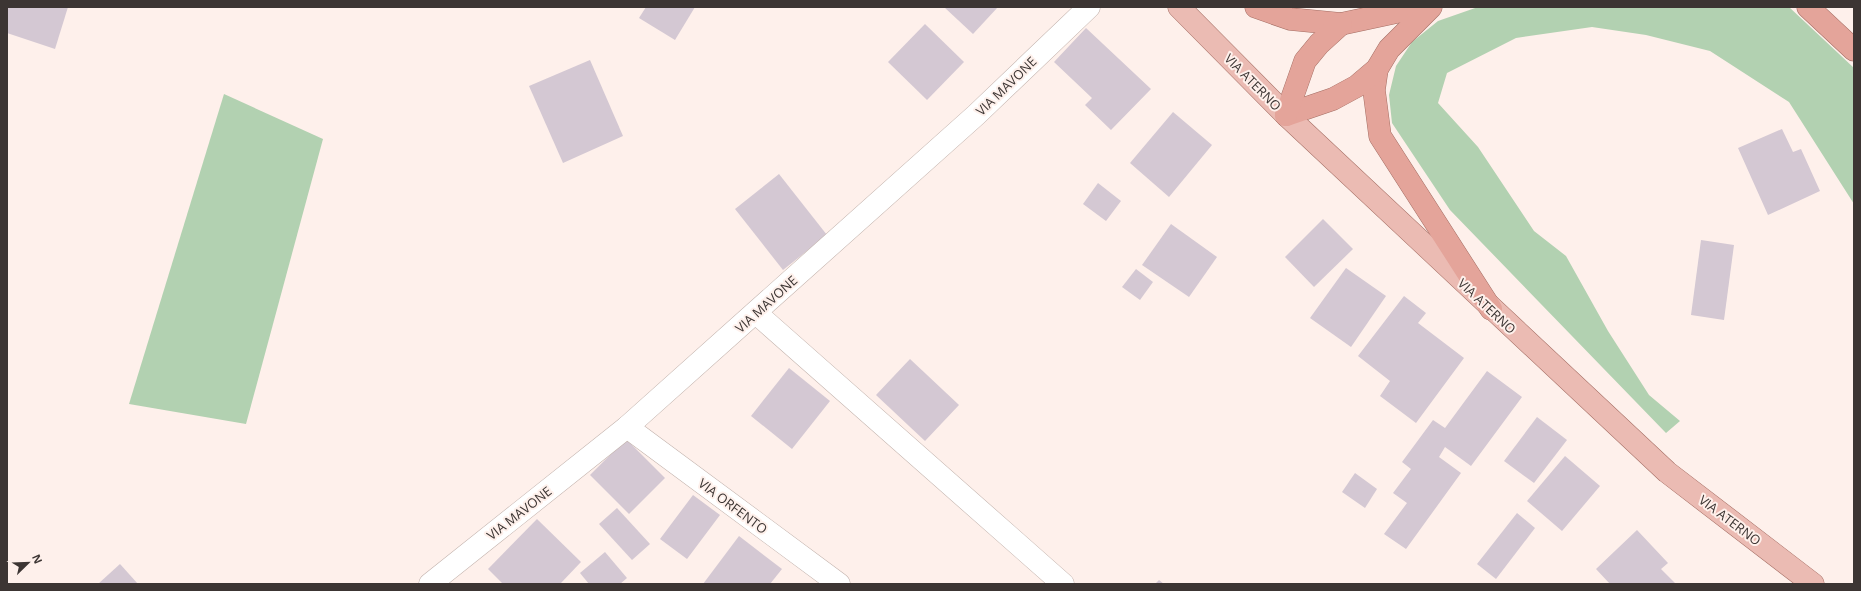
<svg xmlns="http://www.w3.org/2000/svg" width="1861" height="591" font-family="'Open Sans',sans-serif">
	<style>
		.green { fill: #b2d1b1 }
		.building { fill: #d4c8d3 }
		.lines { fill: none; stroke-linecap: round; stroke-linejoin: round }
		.minor-casing { stroke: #c1b1ab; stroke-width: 23 }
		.primary-casing { stroke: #a56f65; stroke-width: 23 }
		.trunk-casing { stroke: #a56f65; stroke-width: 23 }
		.minor { stroke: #fff; stroke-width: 22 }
		.primary { stroke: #ebbbb3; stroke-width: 22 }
		.trunk { stroke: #e4a49a; stroke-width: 22 }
		.labels { text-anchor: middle; stroke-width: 4; stroke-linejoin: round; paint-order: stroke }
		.street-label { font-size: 13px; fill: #3c3533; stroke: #fef0eb }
	</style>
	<rect width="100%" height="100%" fill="#fef0eb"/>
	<g class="green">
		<polygon points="1478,7 1789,7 1854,68 1854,204 1789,102 1710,51 1646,35 1592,27 1516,38 1447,73 1438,103 1478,147 1534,231 1566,256 1608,331 1649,395 1680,421 1666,433 1450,210 1392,123 1389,95 1396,66 1412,42 1438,21"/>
		<polygon points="224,94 323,139 246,424 129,404"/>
	</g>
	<g class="building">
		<polygon points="7,7 68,7 55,49 7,33"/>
		<polygon points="646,7 695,7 675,40 639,18"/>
		<polygon points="944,7 998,7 973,34"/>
		<polygon points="925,24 964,62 927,100 888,62"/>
		<polygon points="1086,28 1151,89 1111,130 1085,105 1092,98 1054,62"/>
		<polygon points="590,60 623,136 563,163 529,86"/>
		<polygon points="1173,112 1212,145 1169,197 1130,163"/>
		<polygon points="1782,129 1793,152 1801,149 1820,191 1768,215 1738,148"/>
		<polygon points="779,174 827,235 783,270 735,209"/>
		<polygon points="1098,183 1121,201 1106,221 1083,204"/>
		<polygon points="1323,219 1353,249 1314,287 1285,257"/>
		<polygon points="1171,224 1217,257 1189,297 1142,265"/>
		<polygon points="1701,240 1734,245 1724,320 1691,315"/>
		<polygon points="1346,268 1386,296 1351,347 1310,318"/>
		<polygon points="1136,269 1153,282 1140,300 1122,287"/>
		<polygon points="1404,296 1426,313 1418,323 1464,358 1416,423 1380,396 1390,381 1358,356"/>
		<polygon points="910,359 959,405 925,441 876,395"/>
		<polygon points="789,368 830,401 792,449 751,416"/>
		<polygon points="1487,371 1522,397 1471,466 1445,447 1439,457 1461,473 1406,549 1384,534 1407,503 1393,493 1411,469 1402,462 1433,420 1445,428"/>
		<polygon points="1537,417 1567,440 1534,483 1504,461"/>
		<polygon points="626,439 665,478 629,514 590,475"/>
		<polygon points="1565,456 1600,486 1562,531 1527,501"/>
		<polygon points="1355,473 1377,489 1365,508 1342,492"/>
		<polygon points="693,495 720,515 687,559 660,539"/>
		<polygon points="617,508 650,544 632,560 599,524"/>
		<polygon points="1517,513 1535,528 1496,579 1477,564"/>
		<polygon points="537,519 581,562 560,584 503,584 488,569"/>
		<polygon points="1637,530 1668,563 1661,569 1676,584 1610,584 1596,569"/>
		<polygon points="739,536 782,569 770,584 703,584"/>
		<polygon points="605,552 627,578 620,584 589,584 580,573"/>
		<polygon points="120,564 138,584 98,584"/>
		<polygon points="1159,580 1164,584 1155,584"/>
	</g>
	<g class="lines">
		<defs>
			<g id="minor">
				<polyline points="756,313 1063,584"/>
				<polyline points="627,427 839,584"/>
				<polyline points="430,584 627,427 976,115 1089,7"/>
			</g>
			<polyline id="primary" points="1179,7 1286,115 1667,472 1813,584"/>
			<g id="trunk">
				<polyline points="1256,7 1290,19 1341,24 1420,7"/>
				<polyline points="1808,7 1854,50"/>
				<polyline points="1377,69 1374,90 1380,136 1491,309"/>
				<polyline points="1286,115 1333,99 1357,86 1377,69 1389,49 1431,7"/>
				<polyline points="1286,115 1305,61 1319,44 1341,24"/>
			</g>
		</defs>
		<use href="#minor" class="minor-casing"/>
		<use href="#primary" class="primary-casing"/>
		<use href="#trunk" class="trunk-casing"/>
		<use href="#minor" class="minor"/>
		<use href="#primary" class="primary"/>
		<use href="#trunk" class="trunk"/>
	</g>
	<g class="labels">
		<g class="street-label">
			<text transform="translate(1253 82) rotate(45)" y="5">VIA ATERNO</text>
			<text transform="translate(1006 86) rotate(-44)" y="5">VIA MAVONE</text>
			<text transform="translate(766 304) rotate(-42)" y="5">VIA MAVONE</text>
			<text transform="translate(1487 306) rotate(43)" y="5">VIA ATERNO</text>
			<text transform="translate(733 506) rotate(37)" y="5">VIA ORFENTO</text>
			<text transform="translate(519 513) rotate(-38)" y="5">VIA MAVONE</text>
			<text transform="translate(1730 520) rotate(37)" y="5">VIA ATERNO</text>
		</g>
	</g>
	<rect width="1861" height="591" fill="none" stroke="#3c3533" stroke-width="16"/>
	<g transform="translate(28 563) rotate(67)" stroke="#fef0eb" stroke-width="3" paint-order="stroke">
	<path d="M0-3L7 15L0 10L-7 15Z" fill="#3c3533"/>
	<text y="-6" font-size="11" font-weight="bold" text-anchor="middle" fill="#3c3533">N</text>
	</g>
</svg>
